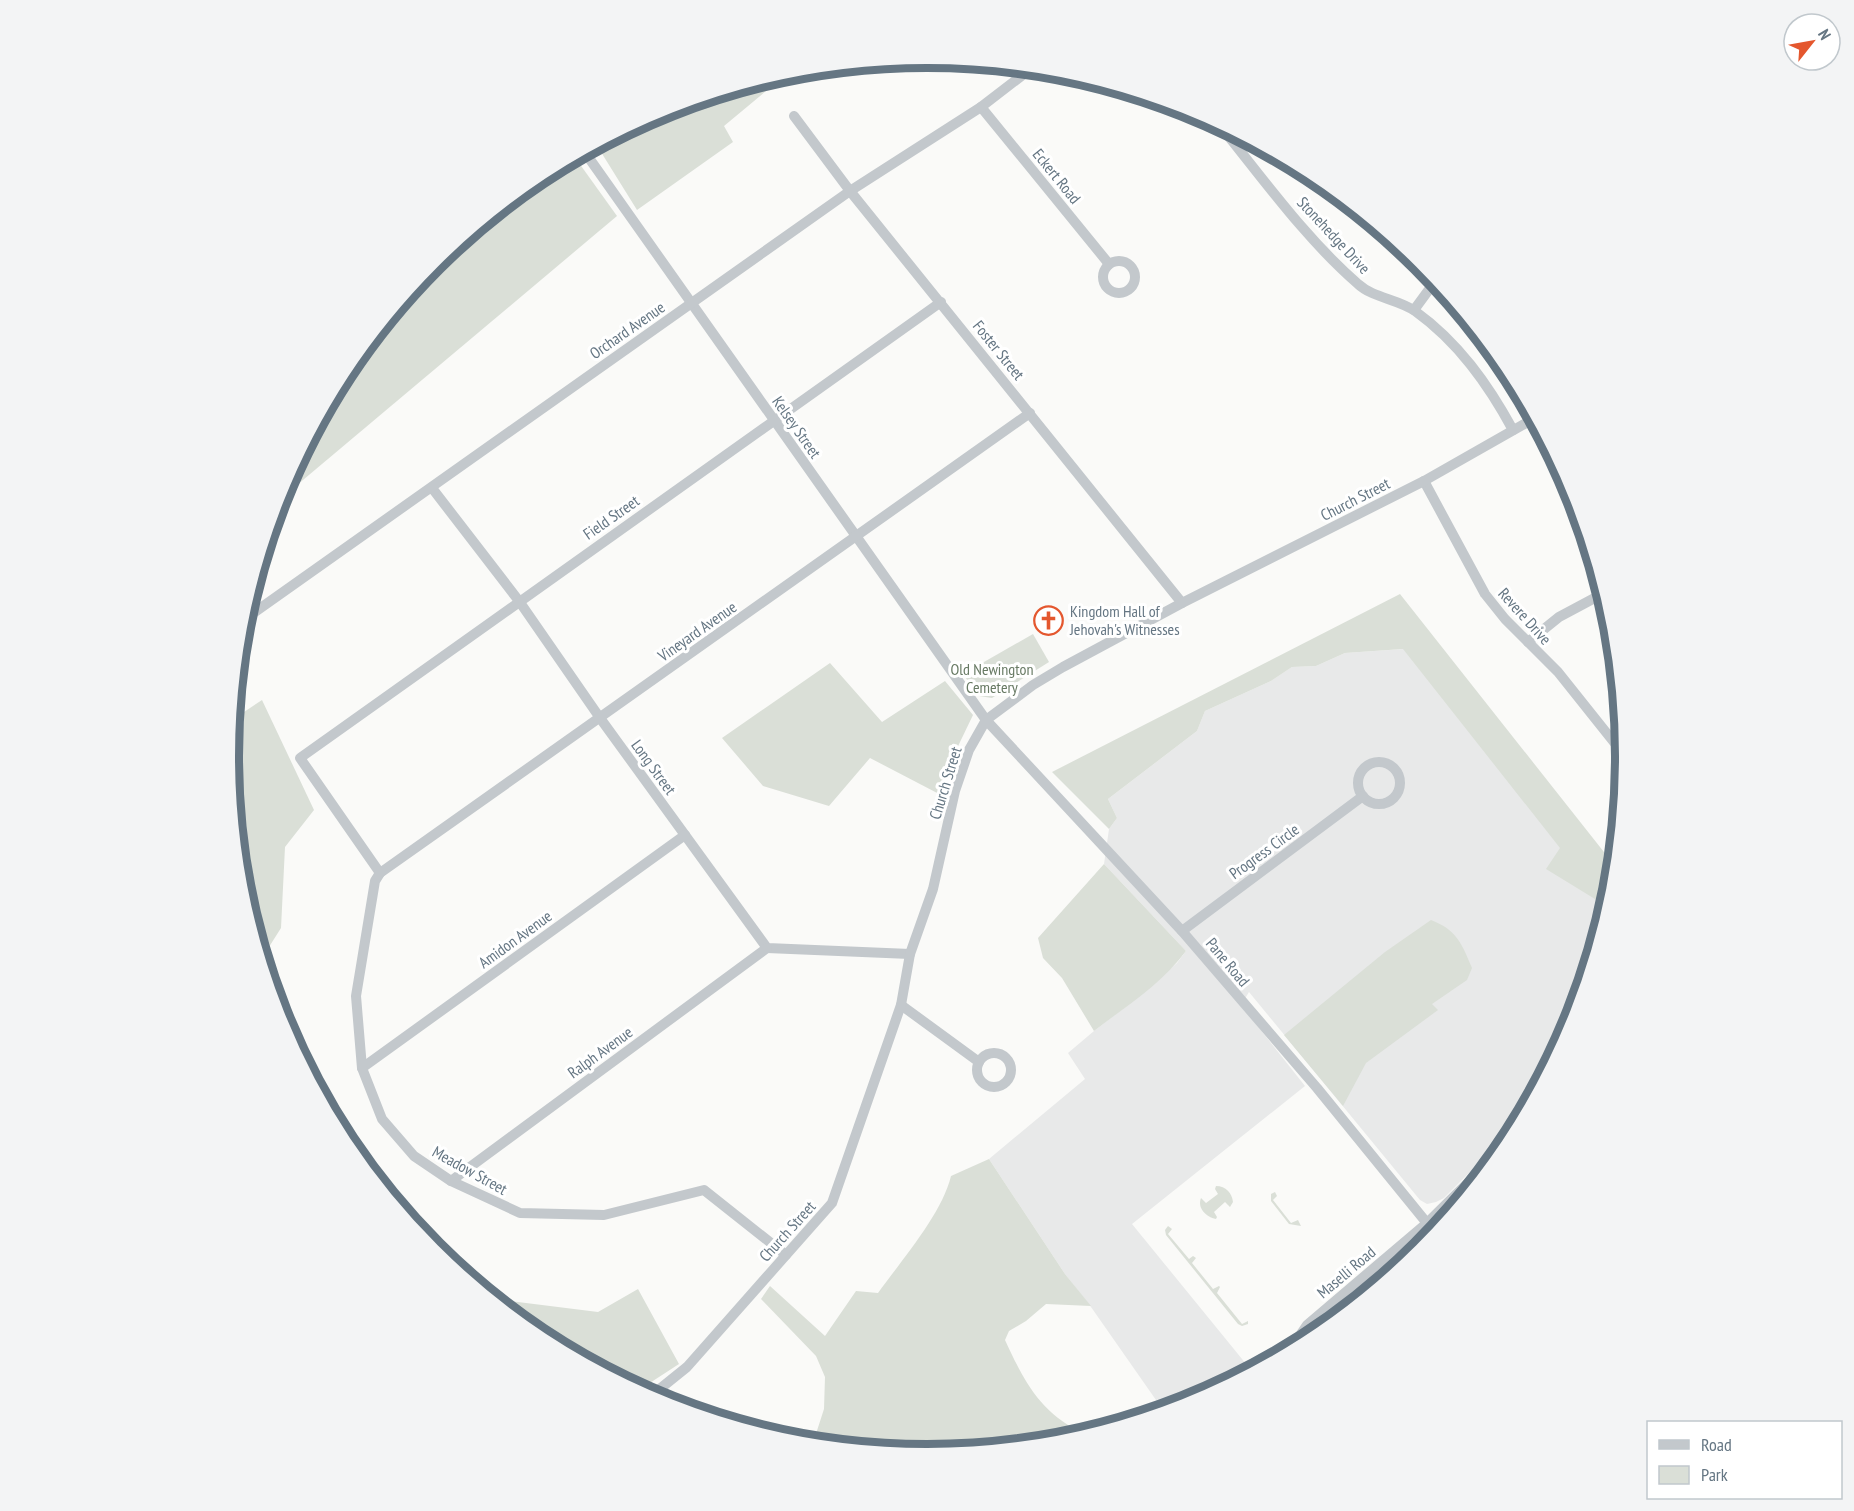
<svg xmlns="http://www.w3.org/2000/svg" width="1854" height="1511" font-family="'PT Sans Narrow',sans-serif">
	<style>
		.built { fill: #e8e9e9 }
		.green { fill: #dadfd7 }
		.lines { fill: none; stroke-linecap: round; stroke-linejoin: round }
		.minor { stroke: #c3c8cc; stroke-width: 10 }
		.labels { text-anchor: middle; stroke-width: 6; stroke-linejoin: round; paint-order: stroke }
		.street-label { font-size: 16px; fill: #657683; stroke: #fff }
		.poi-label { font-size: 16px; fill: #657683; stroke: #fff; text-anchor: start }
		.park-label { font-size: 16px; fill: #687a64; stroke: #fff }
		.rim { fill: none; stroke: #657683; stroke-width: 8 }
	</style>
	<rect width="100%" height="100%" fill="#fafaf8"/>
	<g class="built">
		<polygon points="1404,649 1608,907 1572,1023 1518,1124 1444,1198 1436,1202 1427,1204 1420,1200 1249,992 1241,1005 1305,1086 1132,1224 1251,1370 1194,1401 1163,1410 1091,1307 1065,1274 989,1159 1085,1079 1068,1053 1094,1031 1148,989 1177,963 1186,951 1104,864 1109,829 1117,818 1108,799 1197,731 1205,711 1271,681 1292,667 1316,666 1345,653"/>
		<polygon points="1421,1243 1425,1244 1421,1250 1315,1336 1305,1342 1317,1327"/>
	</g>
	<g class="green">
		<polygon points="790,71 724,126 733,142 637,210 596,144 660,110"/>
		<polygon points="574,156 617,216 278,501 282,488 346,367 433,261 539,175"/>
		<polygon points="1400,594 1615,866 1612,892 1608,907 1546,869 1560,848 1403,649 1345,653 1316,666 1292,667 1271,681 1205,711 1197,731 1108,799 1117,818 1109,829 1052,772"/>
		<polygon points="1033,634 1049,662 992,698 979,696 963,674"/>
		<polygon points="830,663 882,722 945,681 973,715 948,767 941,795 870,758 829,806 763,786 722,738"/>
		<polygon points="262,700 314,810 285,847 281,928 262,958 242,891 229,755 232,720"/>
		<path d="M1104,864L1186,951C1162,984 1126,1006 1094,1031L1062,978L1043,958L1038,938Z"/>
		<path d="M1431,920C1457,930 1462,944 1472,968L1467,980L1432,1004L1438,1010L1366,1063L1343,1106L1284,1035L1385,952Z"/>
		<path d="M989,1159L1065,1274L1091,1306L1046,1304L1026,1321L1009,1331L1005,1340C1023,1379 1039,1411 1079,1431L1080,1436L1063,1441L927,1454L813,1443L824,1409L825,1377L816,1356L761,1299L770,1286L825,1336L856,1291L878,1293C901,1261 942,1214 951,1176Z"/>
		<path d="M1216,1186C1226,1186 1232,1193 1233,1202L1230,1207L1225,1202L1214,1212L1217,1217L1216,1219C1206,1217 1197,1208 1201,1198L1206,1203L1218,1194L1215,1189Z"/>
		<polygon points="1275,1192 1277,1196 1273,1200 1291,1223 1298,1220 1301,1226 1289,1224 1271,1201 1271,1194"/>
		<polygon points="1168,1226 1172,1229 1168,1234 1189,1259 1193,1256 1196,1258 1192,1263 1213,1289 1219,1286 1220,1287 1217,1293 1242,1324 1248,1321 1248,1324 1242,1326 1238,1324 1166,1235 1165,1230"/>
		<polygon points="638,1289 679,1364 639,1390 539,1336 494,1299 598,1312"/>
	</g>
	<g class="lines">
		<g class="minor">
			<polyline points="981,107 1109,264"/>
			<polyline points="794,116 850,191 1182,603"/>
			<path d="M1217,122C1262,177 1304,237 1358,284C1373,298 1398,299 1415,311C1458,342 1488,384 1513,430"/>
			<polyline points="584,151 986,720 1182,931 1317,1088 1435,1233"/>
			<circle cx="1119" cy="277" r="16"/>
			<polyline points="1414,310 1436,280"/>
			<polyline points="1424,481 1485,594 1505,619 1558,672 1625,756"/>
			<polyline points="432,488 519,601 600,718 767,948 910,954"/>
			<polyline points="242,621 850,191 981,107 1033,67"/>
			<polyline points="1528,642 1559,617 1604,593"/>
			<circle cx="1379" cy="783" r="21"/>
			<polyline points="380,873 1030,413"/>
			<polyline points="1182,931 1363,796"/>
			<polyline points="901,1005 979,1062"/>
			<circle cx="994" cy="1070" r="17"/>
			<polyline points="362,1068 685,835"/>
			<polyline points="451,1181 767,948"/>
			<polyline points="786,1255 704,1190 604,1215 520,1213 451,1181 414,1156 382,1119 362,1068 356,996 375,881 380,873 300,758 941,302"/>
			<polyline points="1290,1350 1307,1325 1427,1223 1508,1143"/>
			<polyline points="651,1396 687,1367 832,1203 901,1005 910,954 933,889 955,791 969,750 986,720 1033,685 1063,667 1182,603 1424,481 1535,418"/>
		</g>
	</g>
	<defs>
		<symbol id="church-ring" viewBox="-11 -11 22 22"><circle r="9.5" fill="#fff" stroke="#e4572e" stroke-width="1.5"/><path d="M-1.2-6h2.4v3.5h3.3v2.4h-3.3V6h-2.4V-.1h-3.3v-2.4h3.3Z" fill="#e4572e"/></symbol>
	</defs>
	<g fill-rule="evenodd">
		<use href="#church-ring" x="1032" y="604" width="33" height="33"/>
	</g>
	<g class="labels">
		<g class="street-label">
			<text transform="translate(1057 176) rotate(51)" y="6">Eckert Road</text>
			<text transform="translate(1334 235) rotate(47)" y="6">Stonehedge Drive</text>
			<text transform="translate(627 330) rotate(-35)" y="6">Orchard Avenue</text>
			<text transform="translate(999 350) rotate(51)" y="6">Foster Street</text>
			<text transform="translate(797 427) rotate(55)" y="6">Kelsey Street</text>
			<text transform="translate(1355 499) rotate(-27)" y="6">Church Street</text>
			<text transform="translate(611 517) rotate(-35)" y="6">Field Street</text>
			<text transform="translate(1525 616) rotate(48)" y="6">Revere Drive</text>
			<text transform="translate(697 631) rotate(-35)" y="6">Vineyard Avenue</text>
			<text transform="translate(654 767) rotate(54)" y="6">Long Street</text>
			<text transform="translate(945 783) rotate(-73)" y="6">Church Street</text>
			<text transform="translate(1264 851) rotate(-36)" y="6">Progress Circle</text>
			<text transform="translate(515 939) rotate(-36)" y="6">Amidon Avenue</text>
			<text transform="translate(1228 962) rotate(50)" y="6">Pane Road</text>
			<text transform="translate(600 1052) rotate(-36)" y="6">Ralph Avenue</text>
			<text transform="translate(470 1170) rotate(29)" y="6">Meadow Street</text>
			<text transform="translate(787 1231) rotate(-48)" y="6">Church Street</text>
			<text transform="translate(1346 1272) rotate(-40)" y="6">Maselli Road</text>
		</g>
		<g class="poi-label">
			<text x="1070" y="617">Kingdom Hall of<tspan x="1070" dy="18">Jehovah's Witnesses</tspan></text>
		</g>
		<g class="park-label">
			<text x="992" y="675">Old Newington<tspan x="992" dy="18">Cemetery</tspan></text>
		</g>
	</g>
	<path d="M0 0H1854V1511H0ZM239 756a688 688 0 1 1 1376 0a688 688 0 1 1-1376 0Z" fill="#f3f4f5" fill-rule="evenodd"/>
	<path class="rim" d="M239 756a688 688 0 1 1 1376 0a688 688 0 1 1-1376 0Z"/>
	<rect x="1647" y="1421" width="195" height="78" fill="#ffffff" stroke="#c1c8cd" stroke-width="1.5"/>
	<rect x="1659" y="1440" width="30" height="9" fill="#c3c8cc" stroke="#c1c8cd" stroke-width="1.5"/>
	<text x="1701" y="1451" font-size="18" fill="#657683">Road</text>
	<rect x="1659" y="1466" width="30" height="18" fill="#dadfd7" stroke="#c1c8cd" stroke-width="1.5"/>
	<text x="1701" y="1481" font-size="18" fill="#657683">Park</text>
	<g transform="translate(1812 42) rotate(59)"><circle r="28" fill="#ffffff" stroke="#c1c8cd" stroke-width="1.5"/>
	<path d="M0-4.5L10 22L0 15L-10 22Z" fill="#e4572e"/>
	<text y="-9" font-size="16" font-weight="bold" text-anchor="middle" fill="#657683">N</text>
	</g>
</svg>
